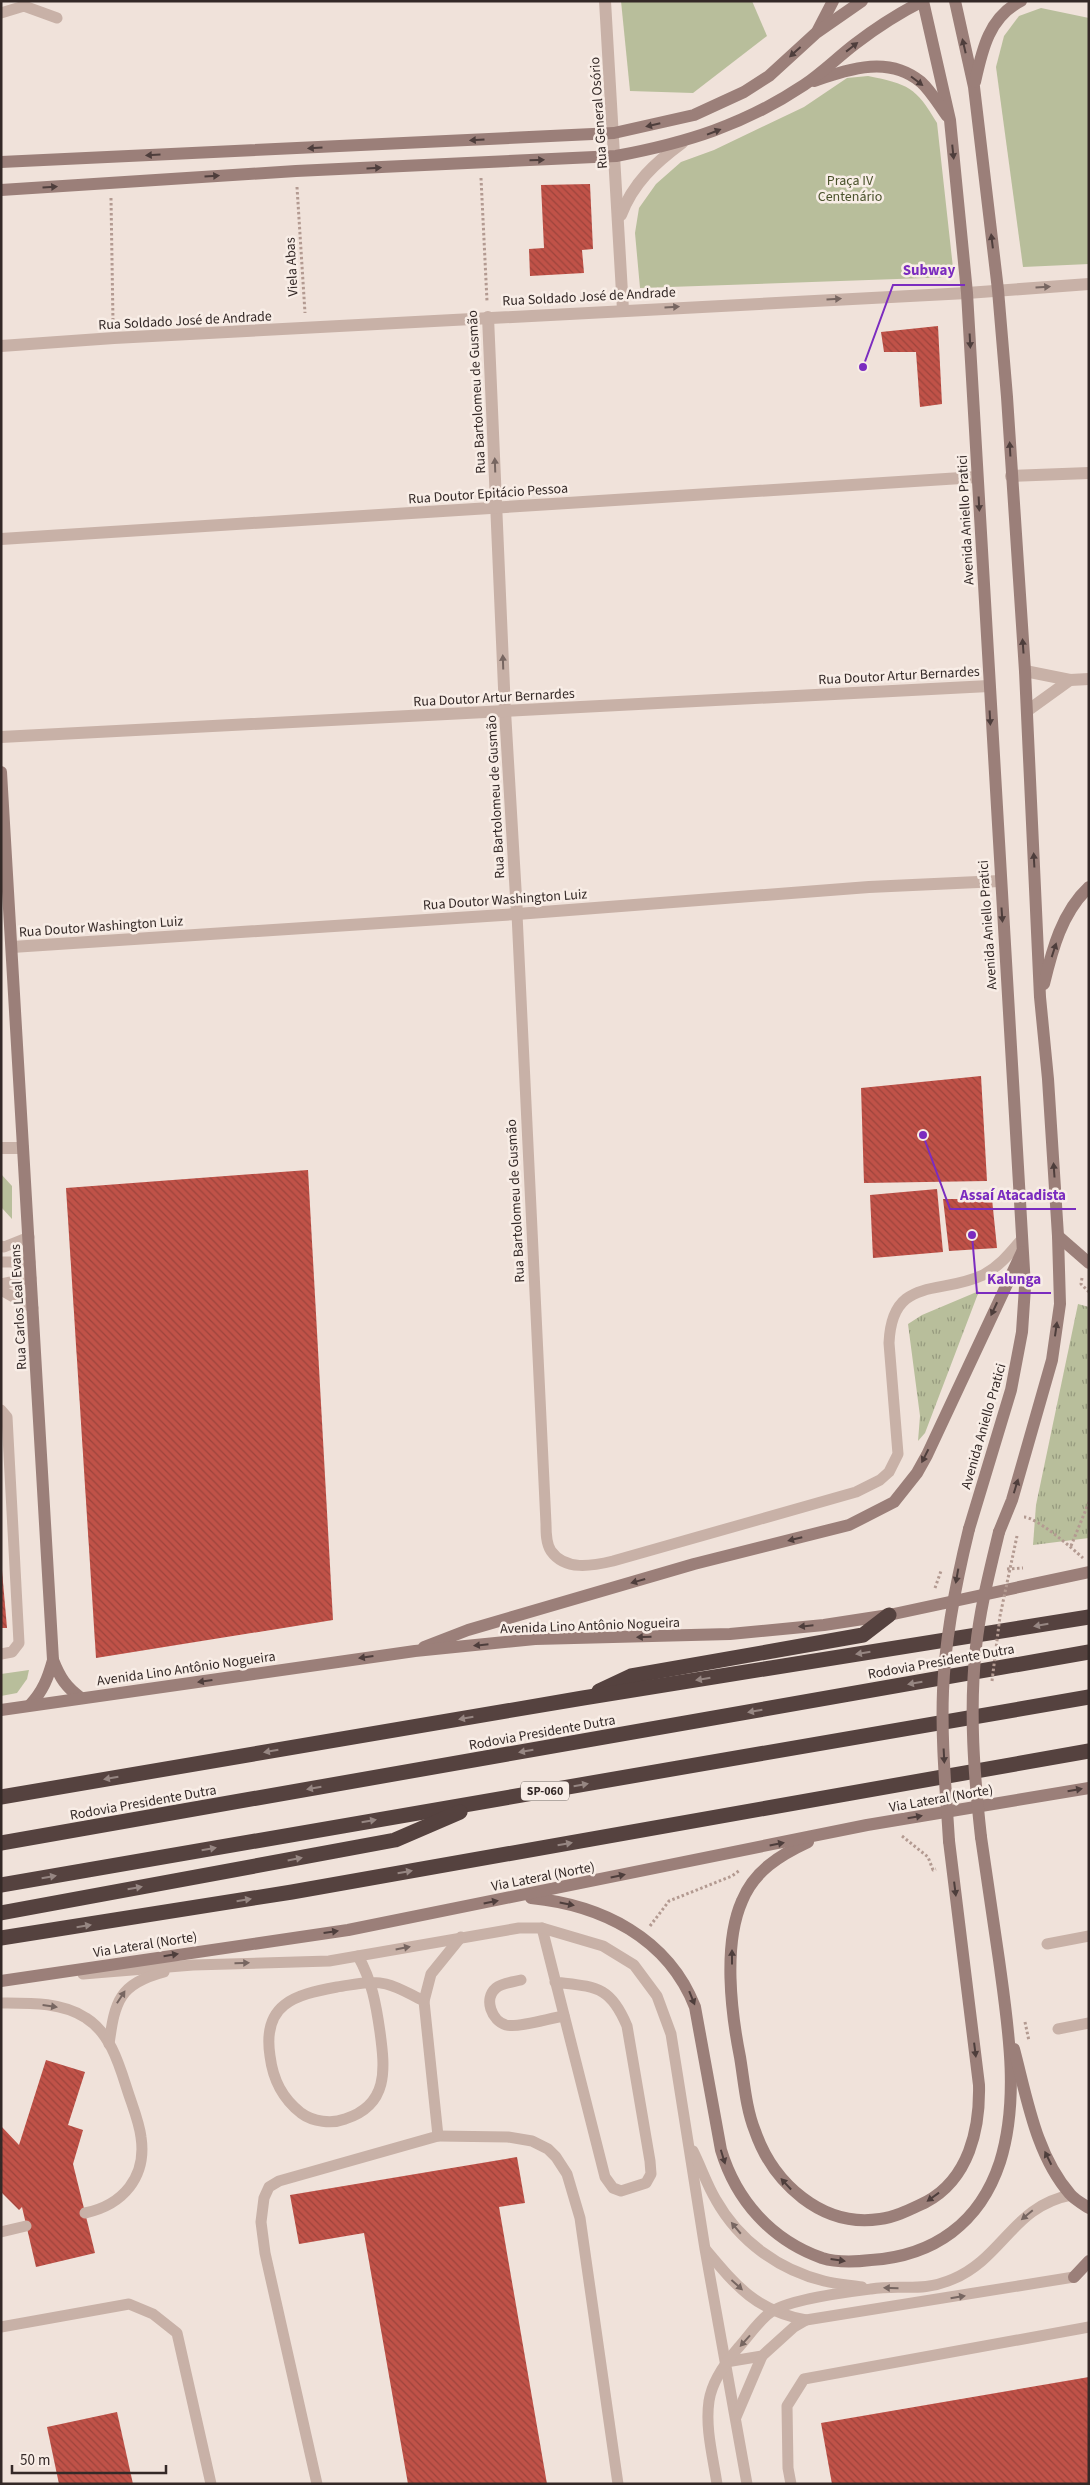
<svg xmlns="http://www.w3.org/2000/svg" width="1090" height="2485" font-family="'Source Sans 3',sans-serif">
	<style>
		.grass { fill: url(#grass-tufts) }
		.green { fill: #b8be9b }
		.building { fill: url(#building-back-hatch) }
		.lines { fill: none; stroke-linecap: round; stroke-linejoin: round }
		.path { stroke: #b39a91; stroke-width: 3; stroke-dasharray: 2.5 2.5; stroke-linecap: butt }
		.lane { stroke: #c8b1a7; stroke-width: 11 }
		.street { stroke: #c8b1a7; stroke-width: 12 }
		.secondary { stroke: #9b7f79; stroke-width: 12 }
		.highway { stroke: #55423f; stroke-width: 15 }
		.path-bridge { stroke: #b39a91; stroke-width: 3; stroke-dasharray: 2.5 2.5; stroke-linecap: butt }
		.secondary-bridge { stroke: #9b7f79; stroke-width: 12 }
		.oneway { fill: #4e3e3c }
		.oneway2 { fill: #776661 }
		.oneway3 { fill: #968682 }
		.labels { text-anchor: middle; stroke-width: 5; stroke-linejoin: round; paint-order: stroke }
		.shield { fill: #f8ede6; stroke: #6f6460; stroke-width: 1 }
		.shield-label { font-size: 12px; font-weight: bold; fill: #342927 }
		.street-label { font-size: 14px; fill: #342927; stroke: #f8ede6 }
		.park-label { font-size: 14px; fill: #4a522c; stroke: #f8ede6 }
		.leader { fill: none; stroke: #7b2cbf; stroke-width: 2 }
		.callout-dot { fill: #7b2cbf; stroke: #f8ede6; stroke-width: 2 }
		.callout-label { font-size: 15px; text-anchor: middle; font-weight: bold; fill: #7b2cbf; stroke: #f8ede6; stroke-width: 5; stroke-linejoin: round; paint-order: stroke }
	</style>
	<defs>
		<pattern id="grass-tufts" width="24" height="20" patternUnits="userSpaceOnUse" patternTransform="scale(1.25)"><rect width="24" height="20" fill="#b8be9b"/><path d="M3 7l-1-3M5 7V3M7 7l1-3M15 17l-1-3M17 17v-4M19 17l1-3" fill="none" stroke="#969a7e"/></pattern>
		<pattern id="building-back-hatch" width="6" height="6" patternUnits="userSpaceOnUse" patternTransform="scale(1.25)"><rect width="6" height="6" fill="#c05248"/><path d="M-1 5l2 2M0 0l6 6M5-1l2 2" fill="none" stroke="#9d443c"/></pattern>
	</defs>
	<rect width="100%" height="100%" fill="#f0e2da"/>
	<g class="grass">
		<polygon points="979,1291 925,1433 918,1441 920,1416 908,1324 922,1315"/>
		<polygon points="1078,1304 1089,1307 1089,1538 1033,1545 1036,1505"/>
	</g>
	<g class="green">
		<polygon points="621,1 752,1 767,36 693,93 630,91"/>
		<polygon points="1041,8 1089,18 1089,264 1023,267 996,67 1004,36 1019,16"/>
		<path d="M868,76C908,84 916,87 937,123L954,277L640,288L635,233L639,208L656,184L681,162L714,150L804,107L847,78Z"/>
		<polygon points="1,1174 12,1186 12,1219 1,1207"/>
		<polygon points="29,1670 27,1679 17,1693 1,1696 1,1674"/>
	</g>
	<g class="building">
		<polygon points="590,184 593,249 582,250 584,273 530,276 529,249 544,248 541,185"/>
		<polygon points="938,326 942,404 920,407 916,352 884,352 881,332"/>
		<polygon points="981,1076 987,1181 864,1183 861,1088"/>
		<polygon points="308,1170 333,1620 96,1658 66,1188"/>
		<polygon points="937,1189 943,1252 873,1258 870,1195"/>
		<polygon points="943,1199 992,1199 997,1248 949,1251"/>
		<polygon points="1,1559 7,1628 1,1628"/>
		<polygon points="46,2060 85,2072 68,2125 83,2130 73,2164 95,2253 36,2267 22,2207 19,2210 1,2192 1,2126 19,2145"/>
		<polygon points="517,2157 525,2203 499,2207 547,2484 408,2484 364,2233 299,2244 290,2195"/>
		<polygon points="1089,2377 1089,2484 832,2484 821,2423"/>
		<polygon points="117,2412 133,2484 59,2484 47,2427"/>
	</g>
	<g class="lines">
		<g class="path">
			<polyline points="481,178 487,301"/>
			<polyline points="297,187 305,313"/>
			<polyline points="111,198 113,322"/>
			<polyline points="1082,1278 1081,1284 1089,1292"/>
			<path d="M1024,1517C1036,1517 1072,1548 1083,1558"/>
			<polyline points="1071,1546 1089,1502"/>
			<polyline points="1007,1569 1023,1568"/>
			<polyline points="935,1588 941,1571"/>
			<polyline points="902,1836 928,1857 933,1870 936,1869"/>
			<polyline points="650,1926 669,1901 732,1876 740,1870"/>
			<polyline points="1025,2022 1029,2041"/>
		</g>
		<g class="lane">
			<polyline points="1,13 24,6 57,18"/>
			<path d="M517,914L546,1524C546,1532 546,1544 551,1551C565,1571 592,1566 613,1561L856,1492L880,1480L889,1472L898,1454L889,1343C892,1275 939,1296 983,1275C1000,1266 1010,1253 1022,1239"/>
			<polyline points="1,1246 4,1247 29,1237"/>
			<polyline points="1,1262 30,1262"/>
			<polyline points="1,1284 31,1278"/>
			<polyline points="1,1290 33,1308"/>
			<polyline points="1,1410 7,1417 19,1643 12,1652 1,1654"/>
			<path d="M542,1928L605,2177L613,2188L621,2191L646,2183L651,2174L650,2161L627,2026C610,1985 595,1987 555,1982"/>
			<polyline points="1047,1944 1089,1936"/>
			<path d="M358,1956C372,1981 376,2004 380,2032C385,2069 389,2105 345,2119C332,2124 313,2122 301,2113C282,2098 273,2080 270,2056C262,2004 294,1995 337,1987C353,1985 370,1980 386,1984C399,1987 411,1995 424,2001"/>
			<polyline points="83,1974 193,1965 329,1961 519,1928 542,1928 603,1946 634,1965 657,1996 671,2034 705,2249 747,2484"/>
			<path d="M521,1980C513,1982 502,1983 496,1988C483,1999 492,2021 506,2025C519,2028 550,2018 564,2016"/>
			<path d="M1,2003C29,2003 62,2002 86,2018C110,2033 119,2064 127,2089C132,2105 139,2121 141,2137C147,2177 123,2205 85,2213"/>
			<polyline points="1058,2029 1089,2023"/>
			<path d="M109,2044C115,2001 119,1984 164,1972"/>
			<polyline points="438,2136 508,2137 532,2141 548,2149 556,2157 567,2174 580,2218 618,2484"/>
			<path d="M693,2151C701,2167 707,2185 716,2200C739,2241 779,2270 824,2281C836,2284 850,2285 862,2287"/>
			<polyline points="1,2232 26,2226"/>
			<path d="M706,2250C737,2287 757,2311 806,2320L1074,2277"/>
			<polyline points="1,2327 129,2304 153,2314 177,2333 211,2484"/>
			<polyline points="726,2362 762,2356 794,2327 806,2320"/>
			<polyline points="736,2417 762,2356"/>
			<polyline points="317,2484 265,2253 261,2222 264,2198 269,2187 279,2181 438,2136 424,2001 431,1974 461,1937"/>
			<path d="M717,2484C713,2457 705,2428 709,2401C712,2381 725,2363 738,2348C749,2336 758,2321 771,2312C790,2299 847,2292 871,2289C901,2284 921,2293 953,2279C1003,2258 1013,2206 1071,2195"/>
			<polyline points="791,2484 788,2468 787,2406 804,2379 1089,2327"/>
		</g>
		<g class="street">
			<polyline points="605,1 623,310"/>
			<path d="M621,215C633,183 655,163 682,143"/>
			<polyline points="488,317 505,711 517,914"/>
			<polyline points="1,346 114,338 967,293 1089,284"/>
			<polyline points="1011,476 1089,473"/>
			<polyline points="1,539 977,477"/>
			<polyline points="1025,671 1070,680 1089,679"/>
			<polyline points="1027,711 1070,680"/>
			<polyline points="1,737 989,686"/>
			<polyline points="12,947 517,914 869,887 1000,881"/>
			<polyline points="1,1148 23,1148"/>
		</g>
		<g class="secondary">
			<polyline points="923,1 950,120 967,293 1025,1287 1022,1332 1011,1390 969,1529"/>
			<polyline points="955,1 974,87 998,290 1007,397 1025,671 1040,997 1048,1079 1058,1236 1060,1304 1052,1360 1012,1500 999,1532"/>
			<polyline points="818,30 833,1"/>
			<path d="M814,81C850,69 888,55 921,82C931,91 939,105 947,116"/>
			<path d="M975,82C982,50 989,17 1021,1"/>
			<polyline points="1,162 614,133 694,115 744,92 769,76 816,33 862,1"/>
			<path d="M1,190L296,171L616,156C686,143 744,125 804,85C822,73 838,57 855,44C876,28 899,13 923,1"/>
			<path d="M1,772L53,1660C60,1678 66,1687 81,1698"/>
			<path d="M1044,984C1052,950 1062,912 1089,887"/>
			<polyline points="1058,1236 1089,1263"/>
			<polyline points="424,1647 468,1630 694,1564 849,1525 894,1502 917,1473 927,1455 1022,1252"/>
			<path d="M30,1705C43,1691 48,1678 53,1660"/>
			<polyline points="1,1710 415,1651 535,1639 730,1634 824,1625 889,1615 1089,1572"/>
			<path d="M808,1842C780,1855 754,1871 742,1901C723,1944 731,2012 740,2057C744,2081 746,2109 755,2131C773,2183 822,2228 880,2219C896,2217 911,2209 926,2202C969,2179 980,2129 979,2085L949,1841"/>
			<path d="M531,1898C602,1905 668,1938 695,2007L721,2150C736,2200 771,2240 822,2258C838,2263 855,2262 871,2260C934,2256 980,2223 1000,2162C1020,2098 1008,2026 999,1960C993,1919 987,1878 981,1837"/>
			<polyline points="1,1981 348,1930 867,1825 1089,1788"/>
			<path d="M1014,2049C1027,2098 1036,2155 1070,2194C1075,2200 1083,2204 1089,2208"/>
			<polyline points="1074,2277 1089,2261"/>
		</g>
		<g class="highway">
			<polyline points="599,1691 631,1676 863,1635 889,1615"/>
			<polyline points="1,1797 583,1698 1089,1617"/>
			<polyline points="1,1843 1089,1652"/>
			<polyline points="1,1885 1089,1697"/>
			<polyline points="1,1913 395,1840 460,1812"/>
			<polyline points="1,1938 292,1892 1089,1751"/>
		</g>
		<polyline class="path-bridge" points="992,1681 1000,1616 1017,1536"/>
		<g class="secondary-bridge">
			<path d="M981,1837C974,1774 969,1711 976,1647C980,1608 990,1570 999,1532"/>
			<path d="M949,1841C946,1791 941,1741 943,1691C945,1637 956,1582 969,1529"/>
		</g>
	</g>
	<defs><path id="oneway-solid" d="M-6-.8H1V-3.2L6.5 0L1 3.2V.8H-6Z" transform="scale(1.25)"/></defs>
	<g class="oneway">
		<use href="#oneway-solid" transform="translate(964 46) rotate(-103)"/>
		<use href="#oneway-solid" transform="translate(852 47) rotate(-38)"/>
		<use href="#oneway-solid" transform="translate(795 52) rotate(138)"/>
		<use href="#oneway-solid" transform="translate(917 81) rotate(37)"/>
		<use href="#oneway-solid" transform="translate(653 125) rotate(167)"/>
		<use href="#oneway-solid" transform="translate(714 132) rotate(-21)"/>
		<use href="#oneway-solid" transform="translate(477 140) rotate(177)"/>
		<use href="#oneway-solid" transform="translate(315 148) rotate(177)"/>
		<use href="#oneway-solid" transform="translate(953 152) rotate(84)"/>
		<use href="#oneway-solid" transform="translate(153 155) rotate(177)"/>
		<use href="#oneway-solid" transform="translate(537 160) rotate(-2)"/>
		<use href="#oneway-solid" transform="translate(374 168) rotate(-3)"/>
		<use href="#oneway-solid" transform="translate(212 176) rotate(-4)"/>
		<use href="#oneway-solid" transform="translate(50 187) rotate(-4)"/>
		<use href="#oneway-solid" transform="translate(992 241) rotate(-97)"/>
		<use href="#oneway-solid" transform="translate(970 341) rotate(87)"/>
		<use href="#oneway-solid" transform="translate(1010 449) rotate(-93)"/>
		<use href="#oneway-solid" transform="translate(979 504) rotate(87)"/>
		<use href="#oneway-solid" transform="translate(1023 646) rotate(-94)"/>
		<use href="#oneway-solid" transform="translate(990 718) rotate(87)"/>
		<use href="#oneway-solid" transform="translate(1034 860) rotate(-93)"/>
		<use href="#oneway-solid" transform="translate(1002 915) rotate(86)"/>
		<use href="#oneway-solid" transform="translate(1054 950) rotate(-72)"/>
		<use href="#oneway-solid" transform="translate(1054 1170) rotate(-94)"/>
		<use href="#oneway-solid" transform="translate(994 1309) rotate(115)"/>
		<use href="#oneway-solid" transform="translate(1056 1329) rotate(-82)"/>
		<use href="#oneway-solid" transform="translate(925 1456) rotate(117)"/>
		<use href="#oneway-solid" transform="translate(1016 1486) rotate(-73)"/>
		<use href="#oneway-solid" transform="translate(795 1539) rotate(166)"/>
		<use href="#oneway-solid" transform="translate(957 1576) rotate(100)"/>
		<use href="#oneway-solid" transform="translate(638 1581) rotate(164)"/>
		<use href="#oneway-solid" transform="translate(806 1626) rotate(174)"/>
		<use href="#oneway-solid" transform="translate(644 1637) rotate(178)"/>
		<use href="#oneway-solid" transform="translate(481 1645) rotate(174)"/>
		<use href="#oneway-solid" transform="translate(366 1657) rotate(172)"/>
		<use href="#oneway-solid" transform="translate(205 1681) rotate(172)"/>
		<use href="#oneway-solid" transform="translate(944 1756) rotate(87)"/>
		<use href="#oneway-solid" transform="translate(1075 1790) rotate(-10)"/>
		<use href="#oneway-solid" transform="translate(915 1817) rotate(-10)"/>
		<use href="#oneway-solid" transform="translate(777 1844) rotate(-11)"/>
		<use href="#oneway-solid" transform="translate(618 1876) rotate(-12)"/>
		<use href="#oneway-solid" transform="translate(955 1889) rotate(83)"/>
		<use href="#oneway-solid" transform="translate(491 1902) rotate(-11)"/>
		<use href="#oneway-solid" transform="translate(567 1904) rotate(11)"/>
		<use href="#oneway-solid" transform="translate(331 1932) rotate(-8)"/>
		<use href="#oneway-solid" transform="translate(171 1955) rotate(-9)"/>
		<use href="#oneway-solid" transform="translate(732 1957) rotate(-90)"/>
		<use href="#oneway-solid" transform="translate(692 1998) rotate(68)"/>
		<use href="#oneway-solid" transform="translate(975 2050) rotate(83)"/>
		<use href="#oneway-solid" transform="translate(723 2157) rotate(73)"/>
		<use href="#oneway-solid" transform="translate(1048 2158) rotate(-116)"/>
		<use href="#oneway-solid" transform="translate(786 2184) rotate(-133)"/>
		<use href="#oneway-solid" transform="translate(933 2197) rotate(144)"/>
		<use href="#oneway-solid" transform="translate(838 2260) rotate(8)"/>
	</g>
	<g class="oneway2">
		<use href="#oneway-solid" transform="translate(1043 287) rotate(-4)"/>
		<use href="#oneway-solid" transform="translate(834 299) rotate(-3)"/>
		<use href="#oneway-solid" transform="translate(672 307) rotate(-3)"/>
		<use href="#oneway-solid" transform="translate(495 465) rotate(-92)"/>
		<use href="#oneway-solid" transform="translate(503 662) rotate(-92)"/>
		<use href="#oneway-solid" transform="translate(403 1948) rotate(-11)"/>
		<use href="#oneway-solid" transform="translate(242 1963) rotate(-1)"/>
		<use href="#oneway-solid" transform="translate(121 1997) rotate(-57)"/>
		<use href="#oneway-solid" transform="translate(50 2006) rotate(8)"/>
		<use href="#oneway-solid" transform="translate(1027 2215) rotate(140)"/>
		<use href="#oneway-solid" transform="translate(736 2228) rotate(-130)"/>
		<use href="#oneway-solid" transform="translate(737 2285) rotate(42)"/>
		<use href="#oneway-solid" transform="translate(891 2288) rotate(-179)"/>
		<use href="#oneway-solid" transform="translate(958 2297) rotate(-9)"/>
		<use href="#oneway-solid" transform="translate(745 2341) rotate(132)"/>
	</g>
	<g class="oneway3">
		<use href="#oneway-solid" transform="translate(1041 1625) rotate(170)"/>
		<use href="#oneway-solid" transform="translate(863 1653) rotate(171)"/>
		<use href="#oneway-solid" transform="translate(703 1679) rotate(171)"/>
		<use href="#oneway-solid" transform="translate(915 1683) rotate(170)"/>
		<use href="#oneway-solid" transform="translate(755 1711) rotate(170)"/>
		<use href="#oneway-solid" transform="translate(466 1718) rotate(170)"/>
		<use href="#oneway-solid" transform="translate(271 1751) rotate(170)"/>
		<use href="#oneway-solid" transform="translate(526 1751) rotate(170)"/>
		<use href="#oneway-solid" transform="translate(111 1778) rotate(170)"/>
		<use href="#oneway-solid" transform="translate(581 1785) rotate(-10)"/>
		<use href="#oneway-solid" transform="translate(314 1788) rotate(170)"/>
		<use href="#oneway-solid" transform="translate(369 1821) rotate(-10)"/>
		<use href="#oneway-solid" transform="translate(565 1844) rotate(-10)"/>
		<use href="#oneway-solid" transform="translate(209 1849) rotate(-10)"/>
		<use href="#oneway-solid" transform="translate(295 1859) rotate(-11)"/>
		<use href="#oneway-solid" transform="translate(405 1872) rotate(-10)"/>
		<use href="#oneway-solid" transform="translate(49 1877) rotate(-10)"/>
		<use href="#oneway-solid" transform="translate(135 1888) rotate(-10)"/>
		<use href="#oneway-solid" transform="translate(244 1900) rotate(-9)"/>
		<use href="#oneway-solid" transform="translate(84 1926) rotate(-9)"/>
	</g>
	<g class="labels">
		<rect class="shield" x="521" y="1781.5" width="48" height="19" rx="4"/>
		<g class="shield-label">
			<text x="545" y="1795">SP-060</text>
		</g>
		<g class="street-label">
			<text transform="translate(598 113) rotate(-94)" y="5">Rua General Osório</text>
			<text transform="translate(291 267) rotate(-93)" y="5">Viela Abas</text>
			<text transform="translate(589 296) rotate(-3)" y="5">Rua Soldado José de Andrade</text>
			<text transform="translate(185 320) rotate(-3)" y="5">Rua Soldado José de Andrade</text>
			<text transform="translate(476 392) rotate(-93)" y="5">Rua Bartolomeu de Gusmão</text>
			<text transform="translate(488 493) rotate(-4)" y="5">Rua Doutor Epitácio Pessoa</text>
			<text transform="translate(965 520) rotate(-93)" y="5">Avenida Aniello Pratici</text>
			<text transform="translate(899 675) rotate(-3)" y="5">Rua Doutor Artur Bernardes</text>
			<text transform="translate(494 697) rotate(-3)" y="5">Rua Doutor Artur Bernardes</text>
			<text transform="translate(495 797) rotate(-93)" y="5">Rua Bartolomeu de Gusmão</text>
			<text transform="translate(505 899) rotate(-4)" y="5">Rua Doutor Washington Luiz</text>
			<text transform="translate(987 925) rotate(-94)" y="5">Avenida Aniello Pratici</text>
			<text transform="translate(101 926) rotate(-4)" y="5">Rua Doutor Washington Luiz</text>
			<text transform="translate(515 1201) rotate(-93)" y="5">Rua Bartolomeu de Gusmão</text>
			<text transform="translate(18 1307) rotate(-93)" y="5">Rua Carlos Leal Evans</text>
			<text transform="translate(983 1426) rotate(-74)" y="5">Avenida Aniello Pratici</text>
			<text transform="translate(590 1625) rotate(-2)" y="5">Avenida Lino Antônio Nogueira</text>
			<text transform="translate(941 1661) rotate(-10)" y="5">Rodovia Presidente Dutra</text>
			<text transform="translate(186 1668) rotate(-8)" y="5">Avenida Lino Antônio Nogueira</text>
			<text transform="translate(542 1732) rotate(-10)" y="5">Rodovia Presidente Dutra</text>
			<text transform="translate(941 1798) rotate(-10)" y="5">Via Lateral (Norte)</text>
			<text transform="translate(143 1802) rotate(-10)" y="5">Rodovia Presidente Dutra</text>
			<text transform="translate(543 1876) rotate(-11)" y="5">Via Lateral (Norte)</text>
			<text transform="translate(145 1944) rotate(-9)" y="5">Via Lateral (Norte)</text>
		</g>
		<g class="park-label">
			<text x="850" y="185">Praça IV<tspan x="850" dy="16">Centenário</tspan></text>
		</g>
	</g>
	<path class="leader" d="M863 367L893 285H965M923 1135L950 1209H1076M972 1235L977 1293H1051"/>
	<g class="callout-dot">
		<circle cx="863" cy="367" r="5"/>
		<circle cx="923" cy="1135" r="5"/>
		<circle cx="972" cy="1235" r="5"/>
	</g>
	<g class="callout-label">
		<text x="929" y="275">Subway</text>
		<text x="1013" y="1200">Assaí Atacadista</text>
		<text x="1014" y="1284">Kalunga</text>
	</g>
	<rect width="1090" height="2485" fill="none" stroke="#342927" stroke-width="5"/>
	<path d="M12 2465v8h154v-8" fill="none" stroke="#342927" stroke-width="2.5"/>
	<text x="20" y="2465" font-size="15" fill="#342927" stroke="#f8ede6" stroke-width="4" paint-order="stroke">50 m</text>
</svg>
